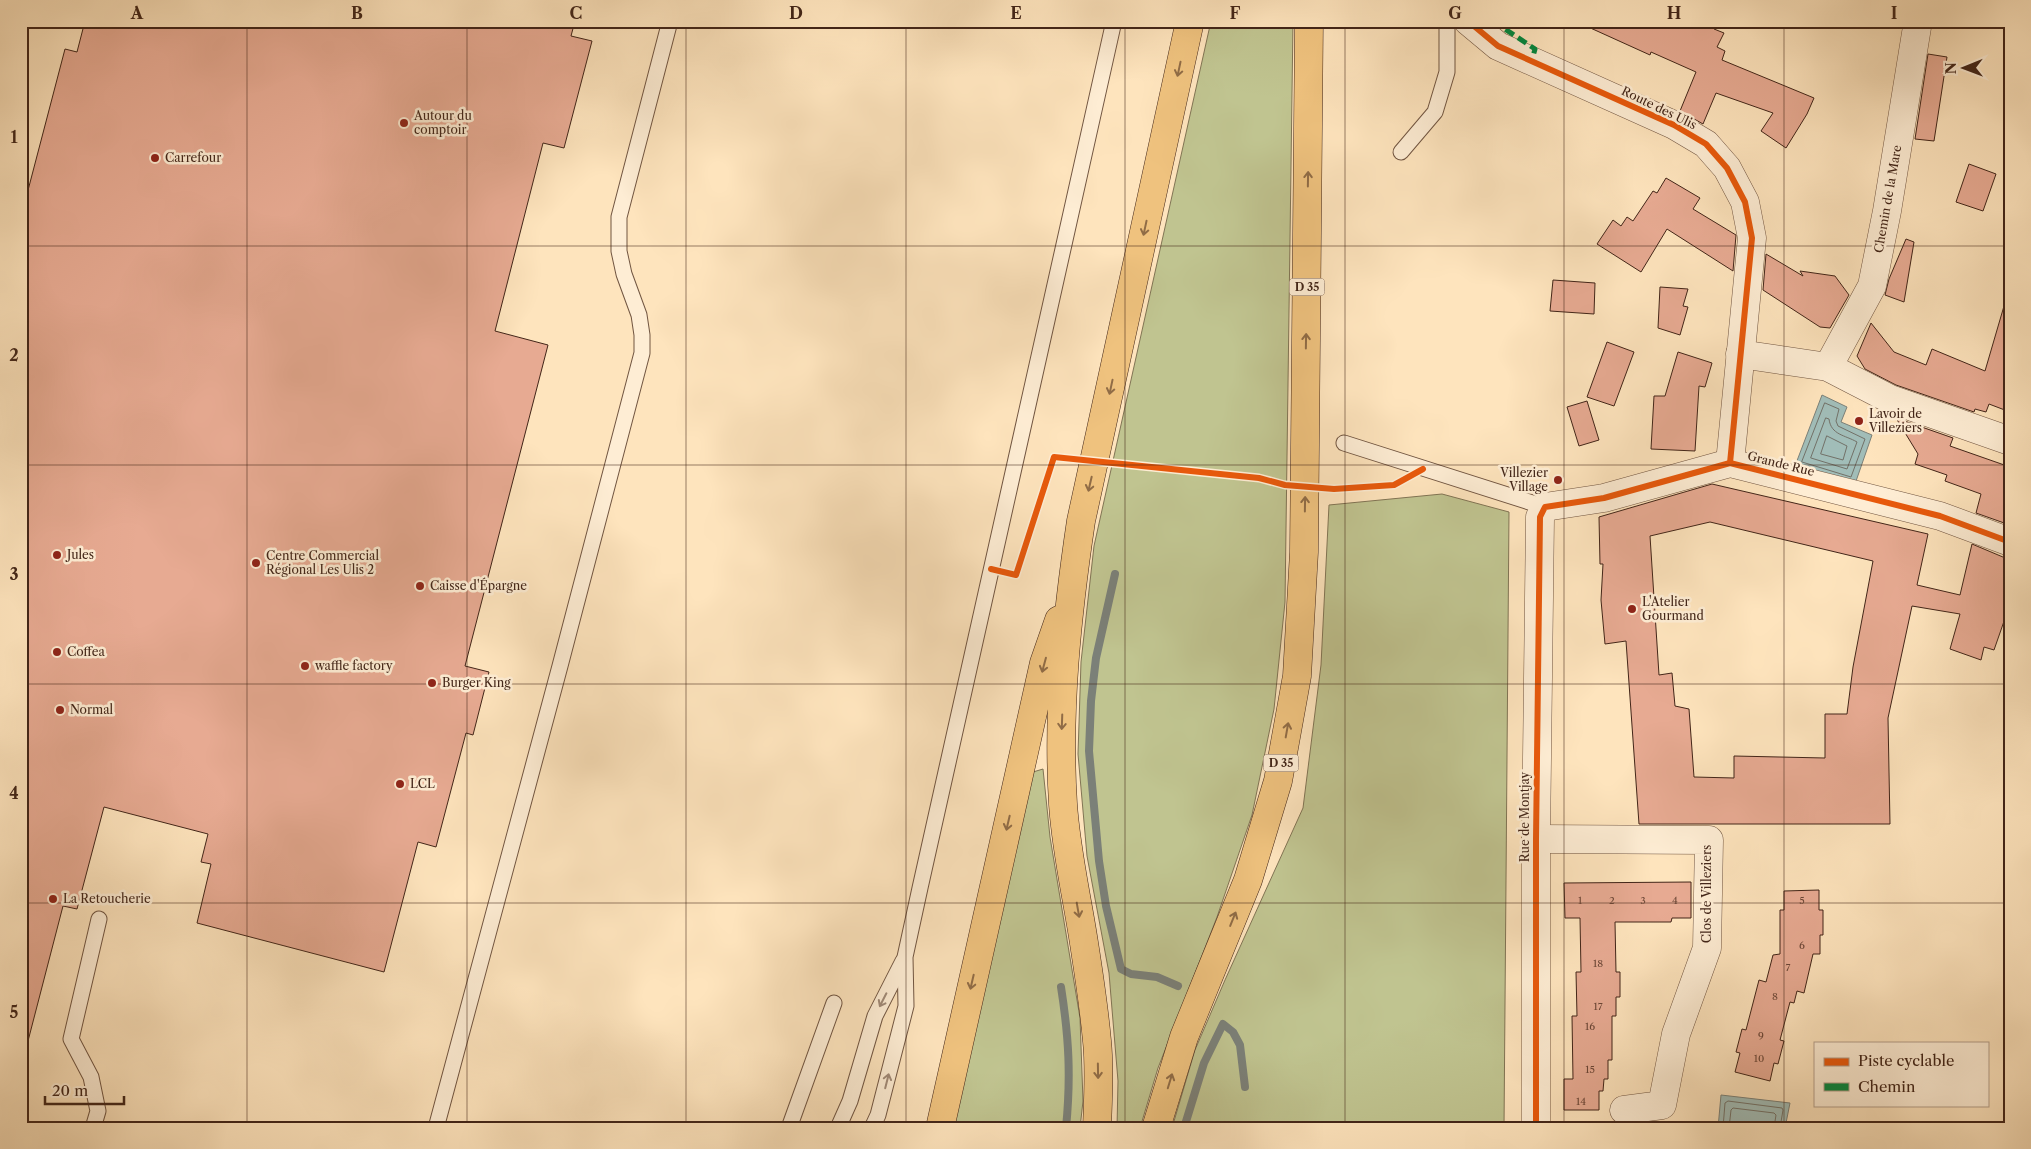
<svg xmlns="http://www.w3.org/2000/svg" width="2031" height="1149" font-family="'Libre Caslon Text',serif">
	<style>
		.green { fill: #c0c490; stroke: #817454 }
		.water { fill: #a1bdb8; stroke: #7b8078 }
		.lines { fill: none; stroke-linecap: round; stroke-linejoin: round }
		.shore { stroke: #727168; stroke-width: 1 }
		.stream { stroke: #7b8078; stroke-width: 8 }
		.building { fill: #e7aa92; stroke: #422518; fill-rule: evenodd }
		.service-casing { stroke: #715541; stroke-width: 17 }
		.minor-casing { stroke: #715541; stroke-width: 29 }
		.tertiary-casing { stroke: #715541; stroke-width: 29 }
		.primary-casing { stroke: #422518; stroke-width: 29 }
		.service { stroke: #feedd4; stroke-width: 15 }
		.minor { stroke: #feedd4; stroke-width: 28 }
		.tertiary { stroke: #feedd4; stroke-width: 28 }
		.primary { stroke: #efc27e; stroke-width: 28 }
		.quiet { stroke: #00873e; stroke-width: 5; stroke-dasharray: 10 5; stroke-linecap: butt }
		.cycleway-casing { stroke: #feedd4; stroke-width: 9 }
		.cycleway { stroke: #e8590c; stroke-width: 6 }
		.oneway { stroke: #906c46 }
		.oneway2 { stroke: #a08976 }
		.grid { fill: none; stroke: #422518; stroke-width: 1; stroke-opacity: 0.55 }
		.poi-dot { fill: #8f2418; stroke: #feedd4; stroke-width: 2 }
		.labels { text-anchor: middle; stroke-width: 5; stroke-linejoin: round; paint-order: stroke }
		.number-label { font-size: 10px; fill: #6b4636 }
		.shield { fill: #feedd4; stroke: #7a6150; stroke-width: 1 }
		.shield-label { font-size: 11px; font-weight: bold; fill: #422518 }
		.street-label { font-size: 12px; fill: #422518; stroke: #feedd4 }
		.poi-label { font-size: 12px; fill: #422518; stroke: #feedd4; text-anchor: start }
		.neatline { fill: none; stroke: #422518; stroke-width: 2 }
		.grid-label { font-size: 16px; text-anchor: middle; font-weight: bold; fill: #422518 }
	</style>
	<rect width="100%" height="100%" fill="#fee4bd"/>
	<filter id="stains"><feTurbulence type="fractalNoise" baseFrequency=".004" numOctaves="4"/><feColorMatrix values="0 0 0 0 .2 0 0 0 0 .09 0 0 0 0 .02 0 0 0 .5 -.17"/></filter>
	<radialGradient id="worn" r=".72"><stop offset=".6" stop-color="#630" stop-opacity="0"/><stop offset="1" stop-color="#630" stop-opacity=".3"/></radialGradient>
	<g class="green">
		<polygon points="1211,21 1293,21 1285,602 1274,709 1252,815 1217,917 1158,1068 1140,1128 1117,1128 1118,1081 1109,973 1087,856 1078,754 1081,662 1094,546"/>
		<polygon points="1442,494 1509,512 1504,1128 1172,1128 1195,1050 1225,980 1303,808 1321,665 1329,505"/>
		<polygon points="1043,769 1050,837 1080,1018 1083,1101 1080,1128 952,1128 1033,772"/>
	</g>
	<g class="water">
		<polygon points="1822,395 1847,407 1841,422 1872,435 1855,484 1795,466"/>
		<polygon points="1721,1095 1790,1103 1785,1128 1718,1128"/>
	</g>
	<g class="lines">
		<g class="shore">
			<polygon points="1825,403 1839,409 1836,421 1838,426 1865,439 1851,477 1802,462"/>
			<path d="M1826,418L1829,419C1831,435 1845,435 1857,442L1847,469L1811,458Z"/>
			<polygon points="1827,436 1847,446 1843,460 1821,454"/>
			<polyline points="1723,1128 1725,1103 1728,1101 1782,1108 1783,1110 1780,1128"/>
			<polyline points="1729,1128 1731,1110 1733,1108 1774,1113 1776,1115 1774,1128"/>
		</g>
		<g class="stream">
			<polyline points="1115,574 1096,658 1091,701 1089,751 1099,861 1106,906 1121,969 1131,974 1157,977 1178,986"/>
			<path d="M1061,987C1069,1038 1071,1077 1066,1128"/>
			<polyline points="1184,1128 1204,1063 1223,1024 1233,1032 1240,1045 1245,1087"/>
		</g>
	</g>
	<g class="building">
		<polygon points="85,21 575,21 571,36 592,41 564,148 543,143 495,331 548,345 465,666 489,672 473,735 466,733 436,847 418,842 384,972 197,923 211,864 201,862 208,834 104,807 77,909 63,906 28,1041 21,1040 21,266 27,245 21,243 21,217 65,49 77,52"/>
		<polygon points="1575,21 1718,21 1714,29 1724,33 1717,47 1725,51 1722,60 1814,98 1807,114 1786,148 1761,131 1773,113 1716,93 1703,124 1680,111 1696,72 1651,52 1650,55"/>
		<polygon points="1928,54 1947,57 1934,141 1915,139"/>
		<polygon points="1969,164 1996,174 1983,211 1956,202"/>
		<polygon points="1666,178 1700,198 1693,209 1736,235 1733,271 1667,229 1641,272 1597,244 1613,220 1621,226 1627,217 1633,221 1653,191 1657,193"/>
		<polygon points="1906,239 1914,242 1904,302 1885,295 1889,279"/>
		<polygon points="1766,254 1803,276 1800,271 1835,276 1849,295 1830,328 1820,327 1763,290"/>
		<polygon points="1553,280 1595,283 1594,314 1550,311"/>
		<polygon points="1660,287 1688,289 1683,306 1688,307 1680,335 1658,328"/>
		<polygon points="2004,306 2010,307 2010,412 1989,404 1986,412 1975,409 1974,412 1896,385 1865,369 1857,356 1871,323 1894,352 1926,365 1932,349 1985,371"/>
		<polygon points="1607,342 1634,352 1614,406 1587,397"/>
		<polygon points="1678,352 1712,363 1705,387 1699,386 1695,451 1651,449 1654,396 1665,396"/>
		<polygon points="1587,401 1599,440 1579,446 1567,407"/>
		<polygon points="1896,418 1953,438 1950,446 2010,467 2010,517 2007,524 1976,513 1981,494 1945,481 1947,475 1915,464 1918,454"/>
		<path d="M1712,484L1928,534L1917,585L1960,595L1972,544L2010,560V604L1994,650L1984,647L1981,660L1950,649L1960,614L1912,606L1888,718L1890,824H1639L1626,641L1605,644L1601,600L1603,564H1600L1599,517ZM1710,522L1873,561L1853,667L1847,714H1825V758L1734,756V778L1694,777L1689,709L1675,706L1672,673L1659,675L1650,536Z"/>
		<polygon points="1691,882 1691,918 1672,918 1671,922 1615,922 1616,972 1620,972 1620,997 1616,997 1616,1016 1612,1016 1612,1060 1608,1060 1608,1079 1604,1079 1603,1091 1599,1091 1599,1110 1564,1110 1564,1079 1573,1079 1572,1016 1577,1016 1576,972 1581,972 1580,918 1565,918 1564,883"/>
		<polygon points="1819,890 1819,910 1823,910 1823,935 1820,935 1820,954 1813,954 1804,993 1797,991 1794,1003 1790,1002 1780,1040 1784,1041 1778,1064 1774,1063 1770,1081 1735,1072 1740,1053 1736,1052 1742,1029 1746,1030 1759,980 1766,982 1773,955 1780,954 1780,910 1784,910 1784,891"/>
	</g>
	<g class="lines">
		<defs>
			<g id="service">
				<polyline points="1401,152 1435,112 1447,72 1447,21"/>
				<polyline points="1344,443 1545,507"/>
				<polyline points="93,1128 98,1111 91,1077 71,1039 99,919"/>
				<polyline points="436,1128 560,666 642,353 642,335 639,315 624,274 619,251 619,217 670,21"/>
				<polyline points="789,1128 834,1003"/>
				<polyline points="838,1128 850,1101 875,1016 903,961"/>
				<polyline points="872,1128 878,1115 906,1006 905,957 920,888 1114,21"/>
			</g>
			<g id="minor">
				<polyline points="1740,354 1828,367 1890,399 2010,441"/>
				<polyline points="1828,367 1872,286 1887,211 1918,21"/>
				<polyline points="1536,839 1709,840 1707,948 1676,1034 1662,1105 1624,1110"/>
			</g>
			<g id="tertiary">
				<polyline points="1468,21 1498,46 1674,125 1706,144 1727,168 1745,202 1752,238 1730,463"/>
				<polyline points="1536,1128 1536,839 1540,517 1545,507 1604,498 1730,463 1940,516 2010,542"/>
			</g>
			<g id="primary">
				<polyline points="940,1128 1044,663 1059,620"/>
				<path d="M1097,1128C1098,1099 1100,1069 1097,1041C1094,1008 1089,975 1084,943C1077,897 1066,851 1063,804C1057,710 1067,615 1081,521L1190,21"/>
				<polyline points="1156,1128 1184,1037 1248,880 1278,781 1297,676 1304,552 1309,21"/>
			</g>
		</defs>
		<use href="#service" class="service-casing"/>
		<use href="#minor" class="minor-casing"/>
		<use href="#tertiary" class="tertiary-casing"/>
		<use href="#primary" class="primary-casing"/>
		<use href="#service" class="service"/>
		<use href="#minor" class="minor"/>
		<use href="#tertiary" class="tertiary"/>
		<use href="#primary" class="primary"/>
		<polyline class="quiet" points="1493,21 1535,49 1532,60"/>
		<defs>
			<g id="cycleway">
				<polyline points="1468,21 1498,46 1674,125 1706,144 1727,168 1745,202 1752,238 1730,463"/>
				<polyline points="991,569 1016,575 1054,457 1259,478 1285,485 1334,489 1394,485 1423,469"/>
				<polyline points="1536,1128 1536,839 1540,517 1545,507 1604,498 1730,463 1940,516 2010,542"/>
			</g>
		</defs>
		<use href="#cycleway" class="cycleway-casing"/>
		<use href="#cycleway" class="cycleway"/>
	</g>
	<defs><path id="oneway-shaft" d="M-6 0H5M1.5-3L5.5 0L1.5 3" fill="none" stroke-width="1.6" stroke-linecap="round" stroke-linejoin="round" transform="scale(1.25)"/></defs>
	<g class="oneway">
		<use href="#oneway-shaft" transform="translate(1179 69) rotate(102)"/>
		<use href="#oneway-shaft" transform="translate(1308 179) rotate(-89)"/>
		<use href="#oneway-shaft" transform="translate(1145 228) rotate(102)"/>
		<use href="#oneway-shaft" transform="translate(1306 341) rotate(-89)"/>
		<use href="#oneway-shaft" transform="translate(1111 387) rotate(102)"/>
		<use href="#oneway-shaft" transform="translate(1090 484) rotate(103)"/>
		<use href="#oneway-shaft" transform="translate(1305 504) rotate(-89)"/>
		<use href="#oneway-shaft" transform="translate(1044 665) rotate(105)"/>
		<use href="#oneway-shaft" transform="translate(1062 722) rotate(92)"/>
		<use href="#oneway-shaft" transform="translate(1287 730) rotate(-80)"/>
		<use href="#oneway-shaft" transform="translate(1008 823) rotate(103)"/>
		<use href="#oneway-shaft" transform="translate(1078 910) rotate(80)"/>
		<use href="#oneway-shaft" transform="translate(1233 919) rotate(-68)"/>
		<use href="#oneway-shaft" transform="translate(972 982) rotate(103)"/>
		<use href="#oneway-shaft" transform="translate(1098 1071) rotate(89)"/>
		<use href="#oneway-shaft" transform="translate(1170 1081) rotate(-73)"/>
	</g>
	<g class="oneway2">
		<use href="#oneway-shaft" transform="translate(883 1000) rotate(117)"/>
		<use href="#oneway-shaft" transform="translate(887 1081) rotate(-76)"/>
	</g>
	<path class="grid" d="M247,21V1128M467,21V1128M686,21V1128M906,21V1128M1125,21V1128M1345,21V1128M1564,21V1128M1784,21V1128M21,246H2010M21,465H2010M21,684H2010M21,903H2010"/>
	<g class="poi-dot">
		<circle cx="404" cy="123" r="5"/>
		<circle cx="155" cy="158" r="5"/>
		<circle cx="1859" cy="421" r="5"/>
		<circle cx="1558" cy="480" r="5"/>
		<circle cx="57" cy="555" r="5"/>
		<circle cx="256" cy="563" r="5"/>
		<circle cx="420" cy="586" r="5"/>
		<circle cx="1632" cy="609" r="5"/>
		<circle cx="57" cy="652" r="5"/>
		<circle cx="305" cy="666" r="5"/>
		<circle cx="432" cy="683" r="5"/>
		<circle cx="60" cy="710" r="5"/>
		<circle cx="400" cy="784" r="5"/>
		<circle cx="53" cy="899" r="5"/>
	</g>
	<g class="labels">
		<g class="number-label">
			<text x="1580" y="904">1</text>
			<text x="1612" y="904">2</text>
			<text x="1643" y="904">3</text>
			<text x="1675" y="904">4</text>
			<text x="1802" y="904">5</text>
			<text x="1802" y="949">6</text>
			<text x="1598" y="967">18</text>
			<text x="1788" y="971">7</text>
			<text x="1775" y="1000">8</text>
			<text x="1598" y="1010">17</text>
			<text x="1590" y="1030">16</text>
			<text x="1761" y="1039">9</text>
			<text x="1759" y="1062">10</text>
			<text x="1590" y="1073">15</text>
			<text x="1581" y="1105">14</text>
		</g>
		<g class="shield">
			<rect x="1289.5" y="278.5" width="35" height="17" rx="4"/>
			<rect x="1263.5" y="754.5" width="35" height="17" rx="4"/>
		</g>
		<g class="shield-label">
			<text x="1307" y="291">D 35</text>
			<text x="1281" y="767">D 35</text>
		</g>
		<g class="street-label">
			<text transform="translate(1659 108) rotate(26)" y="4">Route des Ulis</text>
			<text transform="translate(1888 199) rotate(-80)" y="4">Chemin de la Mare</text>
			<text transform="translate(1781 464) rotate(14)" y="4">Grande Rue</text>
			<text transform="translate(1525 817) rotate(-90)" y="4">Rue de Montjay</text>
			<text transform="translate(1707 894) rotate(-90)" y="4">Clos de Villeziers</text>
		</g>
		<g class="poi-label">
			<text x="414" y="120">Autour du<tspan x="414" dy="14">comptoir</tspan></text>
			<text x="165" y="162">Carrefour</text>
			<text x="1869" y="418">Lavoir de<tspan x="1869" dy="14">Villeziers</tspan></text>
			<text x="1548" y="477" text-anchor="end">Villezier<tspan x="1548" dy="14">Village</tspan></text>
			<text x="67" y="559">Jules</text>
			<text x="266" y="560">Centre Commercial<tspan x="266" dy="14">Régional Les Ulis 2</tspan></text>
			<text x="430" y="590">Caisse d'Épargne</text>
			<text x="1642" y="606">L'Atelier<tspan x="1642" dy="14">Gourmand</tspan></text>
			<text x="67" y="656">Coffea</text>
			<text x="315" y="670">waffle factory</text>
			<text x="442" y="687">Burger King</text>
			<text x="70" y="714">Normal</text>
			<text x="410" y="788">LCL</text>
			<text x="63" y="903">La Retoucherie</text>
		</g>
	</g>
	<rect width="2031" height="1149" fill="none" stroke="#fee4bd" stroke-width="55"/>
	<rect x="1814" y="1042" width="175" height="65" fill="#feedd4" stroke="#b39d89"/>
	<rect x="1824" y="1058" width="25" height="8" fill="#e8590c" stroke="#b39d89"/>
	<text x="1858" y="1066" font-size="15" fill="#422518">Piste cyclable</text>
	<rect x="1824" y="1083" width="25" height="8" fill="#00873e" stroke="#b39d89"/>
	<text x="1858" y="1092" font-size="15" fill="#422518">Chemin</text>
	<g transform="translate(1964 68) rotate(269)" stroke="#feedd4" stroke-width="4" paint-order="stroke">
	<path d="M0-4L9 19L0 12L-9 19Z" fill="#422518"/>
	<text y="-8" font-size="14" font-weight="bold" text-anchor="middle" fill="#422518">N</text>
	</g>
	<path d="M45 1096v8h79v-8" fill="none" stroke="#422518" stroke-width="2.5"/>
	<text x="52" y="1096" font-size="15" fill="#422518" stroke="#feedd4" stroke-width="4" paint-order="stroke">20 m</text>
	<rect x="28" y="28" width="1976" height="1094" class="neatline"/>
	<g class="grid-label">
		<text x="137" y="19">A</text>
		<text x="357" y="19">B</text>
		<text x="576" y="19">C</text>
		<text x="796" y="19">D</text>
		<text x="1016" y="19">E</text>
		<text x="1235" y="19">F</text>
		<text x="1455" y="19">G</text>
		<text x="1674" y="19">H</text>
		<text x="1894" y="19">I</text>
		<text x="14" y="143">1</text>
		<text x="14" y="361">2</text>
		<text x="14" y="580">3</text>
		<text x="14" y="799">4</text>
		<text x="14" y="1018">5</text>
	</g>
	<rect width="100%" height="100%" filter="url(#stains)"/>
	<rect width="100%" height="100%" fill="url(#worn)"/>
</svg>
